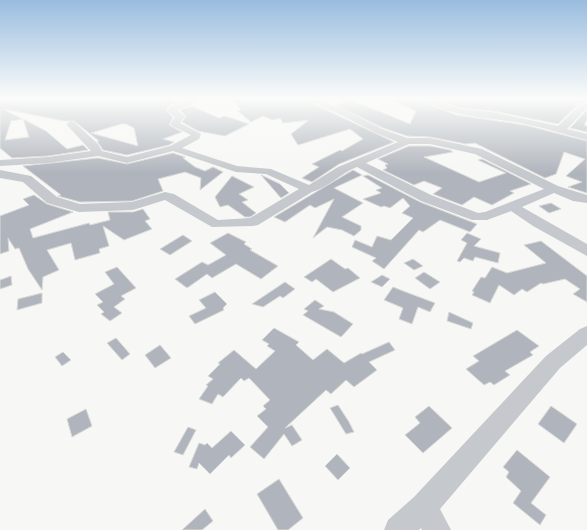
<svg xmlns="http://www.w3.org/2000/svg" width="587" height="530" font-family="Montserrat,sans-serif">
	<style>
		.building { fill: #b0b5bd; stroke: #d9d9d7; fill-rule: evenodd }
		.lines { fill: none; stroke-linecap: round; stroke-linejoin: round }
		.minor { fill: #c5c8cc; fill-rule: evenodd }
	</style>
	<rect width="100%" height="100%" fill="#f7f8f5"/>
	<g class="building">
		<path d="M0,99H165L177,102L170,105L166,111L173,117L169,125L182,132L163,139L174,142L169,145L127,155L103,150L97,141H99L74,121H64L3,109L22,119L11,121L5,140L29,137L23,119L46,131L67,149L83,145L88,150L48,156L12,158L0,148ZM121,124H126L134,128L138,146L91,133Z"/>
		<polygon points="232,99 303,99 394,142 339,164 312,182 302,178 319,167 312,164 340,150 342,151 363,139 350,129 298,145 291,134 309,120 283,123 280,118 273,120 263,116 251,122 238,111 241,110"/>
		<polygon points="390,99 423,99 432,106 457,115 525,125 587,141 587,193 568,187 582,182 566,176 585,159 564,152 556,174 545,178 475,143 466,144 430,137 407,136 383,128 335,105 351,100 410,124 416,111"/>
		<polygon points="439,99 587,99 587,102 581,102 558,124 493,111 460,108"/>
		<polygon points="191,106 219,118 225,116 249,124 225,136 198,131 182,122 186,116 180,110"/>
		<polygon points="587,110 587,120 584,125 587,126 587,132 570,128"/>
		<polygon points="409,146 430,146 450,150 453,152 424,157 479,182 506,173 478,160 482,159 531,184 510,191 514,193 492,205 474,197 462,205 433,194 442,188 424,181 414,185 383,170 387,168 385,165 388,164 378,159"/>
		<polygon points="173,153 185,157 183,158 195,167 205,171 213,167 223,172 200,190 201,178 185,172 158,179 163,191 132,201 80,202 58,196 61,195 23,166 98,158 127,164"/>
		<polygon points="353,170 362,175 334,188 363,203 342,217 361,226 361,230 354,236 342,230 327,227 313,238 334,199 315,208 310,205 285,222 274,217"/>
		<polygon points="261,175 280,184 289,193 281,198"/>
		<polygon points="368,175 420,202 477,224 470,232 440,220 423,232 419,230 384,269 372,261 376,258 352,247 355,240 372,247 377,236 391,240 413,218 402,213 410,206 403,198 390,208 384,206 381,207 363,199 381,193 376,190 382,188 363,176"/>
		<polygon points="232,176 254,187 239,194 248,200 242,202 256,213 250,217 245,217 228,205 220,207 215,197"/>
		<polygon points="34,195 47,204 73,212 30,229 33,238 89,223 90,225 110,220 108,212 133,212 143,209 150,219 145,221 152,229 124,240 103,226 109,246 99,249 100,253 75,260 71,243 47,250 59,270 43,277 42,290 28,269 19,248 15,249 8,238 9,251 0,254 0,216 29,205 23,199"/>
		<polygon points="551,203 561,209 549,213 539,206"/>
		<polygon points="228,233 246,242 244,244 252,249 250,250 278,266 261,279 236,264 212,278 207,274 187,288 175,279 202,262 208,265 226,255 210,243"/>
		<polygon points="467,233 481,239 474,246 500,253 498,263 475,257 473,261 464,258 460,262 457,261 467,243 461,240"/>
		<polygon points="183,235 192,241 170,255 160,249"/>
		<polygon points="541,241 587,276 587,302 573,294 580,289 565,279 543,284 541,283 527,292 522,289 514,295 499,285 490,303 472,295 474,292 472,291 481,277 485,278 492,267 507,273 546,263 524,245"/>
		<polygon points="331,259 345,269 348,268 360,278 333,292 316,279 312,282 304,277"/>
		<polygon points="413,259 423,266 414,270 404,263"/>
		<polygon points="117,267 136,288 121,296 125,299 114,307 122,313 110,321 101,314 104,312 97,305 103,302 95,294 114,284 105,272"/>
		<polygon points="424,272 440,282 430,289 415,278"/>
		<polygon points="382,275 390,279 382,287 371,282"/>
		<polygon points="11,276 12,285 0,289 0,280"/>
		<polygon points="285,282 295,289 283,298 280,296 263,307 252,304"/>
		<polygon points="393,287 403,291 435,303 430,312 418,307 412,324 399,319 403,308 384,300"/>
		<polygon points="215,292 227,304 223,308 224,310 195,324 189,316 206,308 199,300"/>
		<polygon points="42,293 42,303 17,310 18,299"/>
		<polygon points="315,300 324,306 319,309 334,312 353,324 341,337 303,315 308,311 304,309"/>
		<polygon points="449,312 473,323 471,329 447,321"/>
		<polygon points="274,328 299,342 296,345 313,360 327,349 344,363 361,353 362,354 389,342 395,350 369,362 377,370 354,387 346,380 331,394 326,390 285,428 292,425 302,440 292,446 284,434 264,459 250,447 268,427 257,416 266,409 263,406 270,400 249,378 244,381 241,378 223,397 218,394 212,404 199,399 208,386 206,385 213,379 208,376 220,364 218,363 234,350 256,369 275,351 267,346 269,344 262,340"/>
		<polygon points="517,330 539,346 530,352 533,355 505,371 510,375 494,385 490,382 484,385 466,369 479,361 473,356"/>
		<polygon points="116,338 130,354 122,360 107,343"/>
		<polygon points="160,345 171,358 155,368 145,355"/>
		<polygon points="63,352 71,360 62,366 55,357"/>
		<polygon points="338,405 349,422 354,432 346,434 330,408"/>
		<polygon points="429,406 452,428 423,453 405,435 420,423 415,417"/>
		<polygon points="551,406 577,424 564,443 538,424"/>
		<polygon points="86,409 92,426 72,437 67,419"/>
		<polygon points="188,427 196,430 183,455 174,452"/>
		<polygon points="231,431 245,445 231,458 229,455 210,474 199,463 197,469 189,467 199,443 205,445 207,443 212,448"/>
		<polygon points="517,450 550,477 531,503 546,515 540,525 513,503 521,491 506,477 509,472 503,467"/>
		<polygon points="337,454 350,468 338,480 325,466"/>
		<polygon points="279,479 303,518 288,530 278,530 257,494"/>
		<polygon points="205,509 213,521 202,530 182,530"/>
	</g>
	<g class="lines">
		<g class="minor">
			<path d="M186,99L195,100L193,104L177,110L185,116L180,123L201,134L199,139L182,148L237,166L271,169L309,185L338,167L398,142L376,133L337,113L304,99H316L343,109L382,129L407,138H430L482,149L558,186L587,195V203L573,201L554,193L522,207L587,244V256L533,226L511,211L487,220H472L421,201L357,167C341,173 329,187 312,192L258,225L253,226L212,227L165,200L133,210L79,212L47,203L23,182L0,178V170L31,176L57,197L80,204L132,202L165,192L174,194L218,220L250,218L299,189L266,174L236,172L173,151L127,163L98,156L48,163L0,166V160L48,157L91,151L66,124L71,121L74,122L98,144L102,151L127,157L170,146L191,135L172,126L170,124L175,117L167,111L171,106L187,100ZM409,144H430L475,154L544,189L485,212L478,213L431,195L366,163Z"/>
			<path d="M424,99H435L460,109L493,112L558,126L582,103H587V108L567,129L587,134V140C566,135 546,128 525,124C498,118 443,117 424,99Z"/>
			<polygon points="587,326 587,345 560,368 440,509 451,530 422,530 421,528 419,530 384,530 388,520 414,497 546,356 580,329"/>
		</g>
	</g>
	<linearGradient id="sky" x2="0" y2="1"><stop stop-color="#99bcdf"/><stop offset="0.57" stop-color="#fbfcfa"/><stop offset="1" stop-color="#fbfcfa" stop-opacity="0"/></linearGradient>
	<rect width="587" height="173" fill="url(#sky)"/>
</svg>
